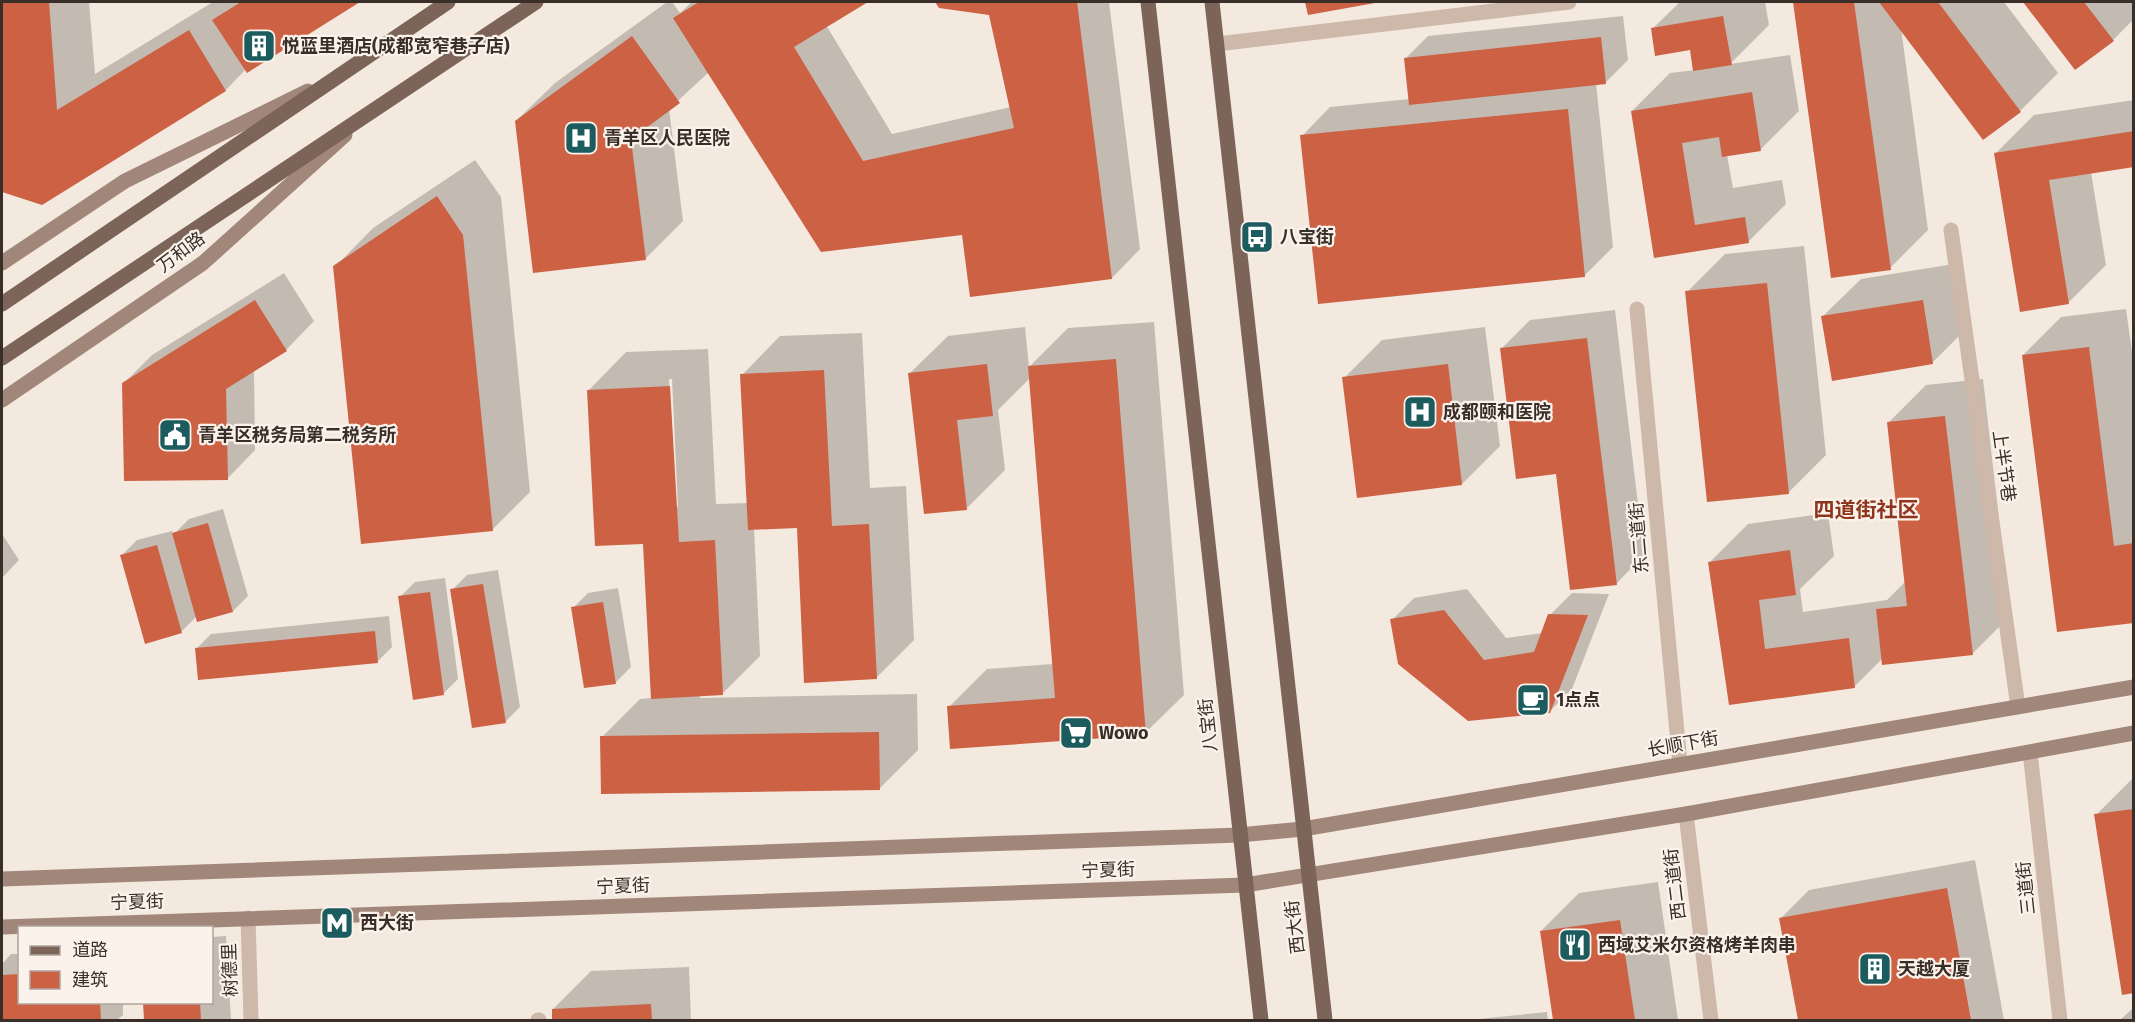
<svg xmlns="http://www.w3.org/2000/svg" width="2135" height="1022" font-family="'Fira Sans','Noto Sans SC',sans-serif">
	<style>
		.shadow { fill: #0003; fill-rule: evenodd }
		.building { fill: #cc6144 }
		.lines { fill: none; stroke-linecap: round; stroke-linejoin: round }
		.pedestrian { stroke: #cdb8a9; stroke-width: 15 }
		.minor { stroke: #cdb8a9; stroke-width: 15 }
		.secondary { stroke: #a1877a; stroke-width: 15 }
		.primary { stroke: #7c6459; stroke-width: 15 }
		.labels { text-anchor: middle; stroke-width: 4.5; stroke-linejoin: round; paint-order: stroke }
		.poi-label { font-size: 18px; font-weight: bold; fill: #3a2e29; stroke: #fbf3eb; text-anchor: start }
		.street-label { font-size: 18px; fill: #3a2e29; stroke: #fbf3eb }
		.quarter-label { font-size: 21px; font-weight: bold; fill: #8d351d; stroke: #fbf3eb }
	</style>
	<rect width="100%" height="100%" fill="#f4e9de"/>
	<g class="shadow">
		<polygon points="2,2 89,2 95,74 213,2 357,2 247,71 246,69 226,90 41,203 2,191"/>
		<polygon points="667,2 672,2 680,13 692,2 866,2 826,25 892,134 1011,107 990,14 940,7 937,2 1109,2 1140,249 1112,278 964,233 709,72 669,109 683,221 645,259 516,121 555,83"/>
		<polygon points="1307,2 1373,2 1309,13"/>
		<polygon points="1680,2 1765,2 1769,25 1730,64 1790,55 1799,111 1761,149 1727,155 1733,188 1782,180 1786,204 1748,242 1655,256 1632,111 1670,73 1695,70 1691,48 1652,29"/>
		<polygon points="1794,2 2004,2 2058,73 2020,111 1901,28 1928,230 1890,268 1832,276"/>
		<polygon points="2025,2 2134,2 2134,19 2113,40 2075,68"/>
		<polygon points="1623,16 1628,60 1606,82 1596,83 1613,247 1584,276 1302,136 1330,107 1410,99 1406,58 1428,36"/>
		<polygon points="2134,100 2134,165 2091,172 2106,265 2068,303 1996,153 2034,115"/>
		<polygon points="475,160 501,197 530,492 492,530 335,267 373,228"/>
		<polygon points="1804,246 1826,455 1788,493 1687,292 1725,254"/>
		<polygon points="1960,263 1970,325 1932,363 1822,317 1861,279"/>
		<polygon points="284,273 314,321 286,350 254,369 255,450 227,479 123,384 152,355"/>
		<polygon points="2126,309 2134,366 2134,621 2023,355 2061,317"/>
		<polygon points="1615,310 1644,555 1616,584 1557,473 1501,349 1530,320"/>
		<polygon points="1154,322 1184,695 1145,733 949,707 987,669 1053,664 1031,377 998,410 1005,470 967,508 909,374 948,336 1025,327 1029,367 1068,328"/>
		<polygon points="1485,327 1500,446 1462,484 1344,378 1382,340"/>
		<path d="M862,333L870,488L906,486L914,640L876,678L798,526L754,528L760,656L722,694L700,695V698L917,694L918,750L880,788L602,737L640,699L652,698L644,542L588,391L626,352L708,349L716,504L748,503L742,375L780,336ZM669,379H672L678,507H675Z"/>
		<polygon points="1983,379 2010,616 1972,654 1883,658 1855,686 1730,703 1710,562 1748,524 1828,513 1834,556 1800,589 1803,612 1887,600 1906,581 1888,423 1926,385"/>
		<polygon points="223,509 248,596 233,611 198,620 197,616 181,632 122,555 137,540 172,531 173,535 189,519"/>
		<polygon points="2,534 19,560 2,578"/>
		<polygon points="498,570 520,707 505,722 452,590 467,575"/>
		<polygon points="445,578 458,679 443,694 400,597 415,582"/>
		<polygon points="618,588 631,667 616,682 586,687 573,608 588,593"/>
		<polygon points="1467,589 1506,638 1543,633 1550,615 1572,593 1609,594 1572,689 1549,712 1392,620 1414,598"/>
		<polygon points="389,616 392,647 377,662 196,649 211,634"/>
		<polygon points="2134,777 2134,992 2096,815"/>
		<polygon points="1975,860 2004,1020 1799,1020 1781,918 1809,890"/>
		<polygon points="1658,882 1678,1020 1554,1020 1541,931 1579,893"/>
		<polygon points="226,936 231,1020 145,1020 144,1002 212,1002 212,937"/>
		<polygon points="11,954 20,954 20,1002 123,1002 123,1015 117,1020 2,1020 2,964"/>
		<polygon points="689,967 691,1020 554,1020 553,1009 591,971"/>
		<polygon points="2134,1007 2134,1020 2120,1020"/>
		<polygon points="1547,1012 1548,1020 1469,1020"/>
	</g>
	<g class="building">
		<polygon points="2,2 49,2 57,110 189,30 226,91 42,205 2,192"/>
		<polygon points="241,2 360,2 247,73 212,20"/>
		<polygon points="699,2 868,2 794,47 863,161 1014,128 989,15 939,8 935,2 1077,2 1112,279 970,297 962,235 821,252 673,18"/>
		<polygon points="1305,2 1375,2 1375,3 1308,15"/>
		<polygon points="1793,2 1854,2 1891,270 1831,278"/>
		<polygon points="1879,2 1938,2 2021,112 1983,140"/>
		<polygon points="2023,2 2084,2 2114,41 2075,70"/>
		<polygon points="1723,16 1732,65 1693,71 1690,50 1655,56 1651,28"/>
		<polygon points="632,36 680,103 631,139 646,260 533,273 515,121"/>
		<polygon points="1601,37 1606,84 1409,105 1404,58"/>
		<polygon points="1752,92 1761,151 1722,157 1719,137 1682,143 1695,225 1745,217 1749,243 1654,258 1631,111"/>
		<polygon points="1568,109 1585,277 1318,304 1300,135"/>
		<polygon points="2134,131 2134,167 2049,180 2069,304 2020,312 1994,153"/>
		<polygon points="437,196 463,235 493,531 361,544 333,266"/>
		<polygon points="1767,283 1789,494 1707,502 1685,291"/>
		<polygon points="255,300 287,351 226,389 228,480 124,481 122,383"/>
		<polygon points="1923,300 1933,364 1832,381 1821,316"/>
		<polygon points="1587,338 1617,585 1570,590 1556,474 1516,479 1500,348"/>
		<polygon points="2089,347 2114,546 2134,543 2134,623 2057,632 2022,355"/>
		<polygon points="1116,359 1146,735 950,749 947,706 1055,698 1028,366"/>
		<polygon points="987,364 993,416 957,420 967,510 924,514 908,373"/>
		<polygon points="1448,364 1462,485 1357,498 1342,377"/>
		<polygon points="824,370 832,526 869,524 877,679 804,683 797,528 748,530 740,374"/>
		<polygon points="670,386 679,542 715,540 723,695 651,699 643,544 595,546 587,390"/>
		<polygon points="1945,416 1973,655 1882,665 1876,609 1907,606 1887,422"/>
		<polygon points="208,523 233,612 197,622 172,533"/>
		<polygon points="157,545 182,633 145,644 120,555"/>
		<polygon points="1790,550 1796,595 1759,600 1765,649 1849,638 1855,688 1729,705 1708,562"/>
		<polygon points="483,584 506,723 472,728 450,589"/>
		<polygon points="430,592 444,695 413,700 398,596"/>
		<polygon points="603,602 616,684 584,688 571,607"/>
		<polygon points="1444,610 1484,660 1534,652 1548,614 1588,615 1550,713 1468,721 1398,664 1390,619"/>
		<polygon points="375,631 378,663 198,680 195,648"/>
		<polygon points="879,732 880,790 601,794 600,736"/>
		<polygon points="2134,809 2134,993 2122,995 2094,814"/>
		<polygon points="1947,888 1971,1020 1798,1020 1779,918"/>
		<polygon points="1620,920 1635,1020 1553,1020 1540,931"/>
		<polygon points="20,974 20,1002 100,1002 101,1020 2,1020 2,975"/>
		<polygon points="143,1002 200,1002 201,1020 144,1020"/>
		<polygon points="651,1004 652,1020 552,1020 552,1009"/>
	</g>
	<g class="lines">
		<polyline class="pedestrian" points="538,1020 539,1020"/>
		<g class="minor">
			<polyline points="1217,44 1569,2"/>
			<polyline points="1951,230 2018,707"/>
			<polyline points="1637,309 1680,764"/>
			<polyline points="2030,752 2060,1020"/>
			<polyline points="1686,814 1711,1020"/>
			<polyline points="248,918 251,1020"/>
		</g>
		<g class="secondary">
			<polyline points="2,263 125,181 308,91"/>
			<polyline points="2,400 203,263 345,135"/>
			<polyline points="2,879 1239,835 1303,829 2134,687"/>
			<polyline points="2,927 1245,885 1686,814 2134,733"/>
		</g>
		<g class="primary">
			<polyline points="1148,2 1261,1020"/>
			<polyline points="1212,2 1325,1020"/>
			<polyline points="2,304 448,2"/>
			<polyline points="2,358 536,2"/>
		</g>
	</g>
	<defs>
		<symbol id="building-square" viewBox="-11 -11 22 22"><rect x="-9" y="-9" width="18" height="18" rx="4" fill="#1c5b5e" stroke="#fbf3eb"/><path d="M-4-6H4V6H1V3H-1V6H-4ZM-2.5-4.3h1.7v1.8h-1.7ZM.8-4.3h1.7v1.8H.8ZM-2.5-1h1.7V.8h-1.7ZM.8-1h1.7V.8H.8Z" fill="#fff"/></symbol>
		<symbol id="hospital-square" viewBox="-11 -11 22 22"><rect x="-9" y="-9" width="18" height="18" rx="4" fill="#1c5b5e" stroke="#fbf3eb"/><path d="M-5-5h3v3.5h4V-5h3V5h-3V1.5h-4V5h-3Z" fill="#fff"/></symbol>
		<symbol id="bus-square" viewBox="-11 -11 22 22"><rect x="-9" y="-9" width="18" height="18" rx="4" fill="#1c5b5e" stroke="#fbf3eb"/><path d="M-5-6H5V4H4V6H2V4H-2V6H-4V4H-5ZM-3.5-4V0h7V-4ZM-3.5 1.2v1.5H-2V1.2ZM2 1.2v1.5H3.5V1.2Z" fill="#fff"/></symbol>
		<symbol id="civic-square" viewBox="-11 -11 22 22"><rect x="-9" y="-9" width="18" height="18" rx="4" fill="#1c5b5e" stroke="#fbf3eb"/><path d="M-.6-6.5H3V-4.5H.6V-3L4-1V1h2V6H-6V1h2V-1L-.6-3ZM-1.2 2.5V6h2.4V2.5Z" fill="#fff"/></symbol>
		<symbol id="cafe-square" viewBox="-11 -11 22 22"><rect x="-9" y="-9" width="18" height="18" rx="4" fill="#1c5b5e" stroke="#fbf3eb"/><path d="M-5.5-4.5H6V0H3Q3 3.5 0 3.5H-2.5Q-5.5 3.5-5.5 0ZM3-3.2v2h1.7v-2ZM-6 4.5H4V6H-6Z" fill="#fff"/></symbol>
		<symbol id="supermarket-square" viewBox="-11 -11 22 22"><rect x="-9" y="-9" width="18" height="18" rx="4" fill="#1c5b5e" stroke="#fbf3eb"/><path d="M-6-5.5h2.5l.6 2H6L4.5 2H-2.5L-4.4-4H-6ZM-1.5 3.2a1.3 1.3 0 1 0 .1 0ZM3 3.2a1.3 1.3 0 1 0 .1 0Z" fill="#fff"/></symbol>
		<symbol id="metro-square" viewBox="-11 -11 22 22"><rect x="-9" y="-9" width="18" height="18" rx="4" fill="#1c5b5e" stroke="#fbf3eb"/><path d="M-5.5 5V-5H-3L0 0L3-5H5.5V5H3V-.5L0 4L-3-.5V5Z" fill="#fff"/></symbol>
		<symbol id="restaurant-square" viewBox="-11 -11 22 22"><rect x="-9" y="-9" width="18" height="18" rx="4" fill="#1c5b5e" stroke="#fbf3eb"/><path d="M-5-6h1v4h1v-4h1v4h1v-4h1v5L-1.5 .5V6h-2V.5L-5-1ZM5-6V6H3V1.5H1.5Q1.5-4 5-6Z" fill="#fff"/></symbol>
	</defs>
	<g fill-rule="evenodd">
		<use href="#building-square" x="240" y="27" width="38" height="38"/>
		<use href="#hospital-square" x="562" y="119" width="38" height="38"/>
		<use href="#bus-square" x="1238" y="218" width="38" height="38"/>
		<use href="#hospital-square" x="1401" y="393" width="38" height="38"/>
		<use href="#civic-square" x="156" y="416" width="38" height="38"/>
		<use href="#cafe-square" x="1514" y="681" width="38" height="38"/>
		<use href="#supermarket-square" x="1057" y="714" width="38" height="38"/>
		<use href="#metro-square" x="318" y="904" width="38" height="38"/>
		<use href="#restaurant-square" x="1556" y="926" width="38" height="38"/>
		<use href="#building-square" x="1856" y="950" width="38" height="38"/>
	</g>
	<g class="labels">
		<g class="poi-label">
			<text x="282" y="52">悦蓝里酒店(成都宽窄巷子店)</text>
			<text x="604" y="144">青羊区人民医院</text>
			<text x="1280" y="243">八宝街</text>
			<text x="1443" y="418">成都颐和医院</text>
			<text x="198" y="441">青羊区税务局第二税务所</text>
			<text x="1556" y="706">1点点</text>
			<text x="1099" y="739">Wowo</text>
			<text x="360" y="929">西大街</text>
			<text x="1598" y="951">西域艾米尔资格烤羊肉串</text>
			<text x="1898" y="975">天越大厦</text>
		</g>
		<g class="street-label">
			<text transform="translate(181 252) rotate(-37)" y="6">万和路</text>
			<text transform="translate(2004 466) rotate(82)" y="6">上半节巷</text>
			<text transform="translate(1639 538) rotate(-95)" y="6">东二道街</text>
			<text transform="translate(1208 725) rotate(-96)" y="6">八宝街</text>
			<text transform="translate(1683 744) rotate(-10)" y="6">长顺下街</text>
			<text transform="translate(1108 870) rotate(-2)" y="6">宁夏街</text>
			<text transform="translate(1675 884) rotate(-97)" y="6">西二道街</text>
			<text transform="translate(623 886) rotate(-2)" y="6">宁夏街</text>
			<text transform="translate(2026 888) rotate(-96)" y="6">三道街</text>
			<text transform="translate(137 902) rotate(-2)" y="6">宁夏街</text>
			<text transform="translate(1295 927) rotate(-97)" y="6">西大街</text>
			<text transform="translate(230 970) rotate(-92)" y="6">树德里</text>
		</g>
		<g class="quarter-label">
			<text x="1866" y="517">四道街社区</text>
		</g>
	</g>
	<rect width="2135" height="1022" fill="none" stroke="#3a2e29" stroke-width="6"/>
	<rect x="18" y="926" width="195" height="78" fill="#fbf3eb" stroke="#aea49d" stroke-width="1.5"/>
	<rect x="30" y="946" width="30" height="9" fill="#7c6459" stroke="#aea49d" stroke-width="1.5"/>
	<text x="72" y="956" font-size="18" fill="#3a2e29">道路</text>
	<rect x="30" y="971" width="30" height="18" fill="#cc6144" stroke="#aea49d" stroke-width="1.5"/>
	<text x="72" y="986" font-size="18" fill="#3a2e29">建筑</text>
</svg>
